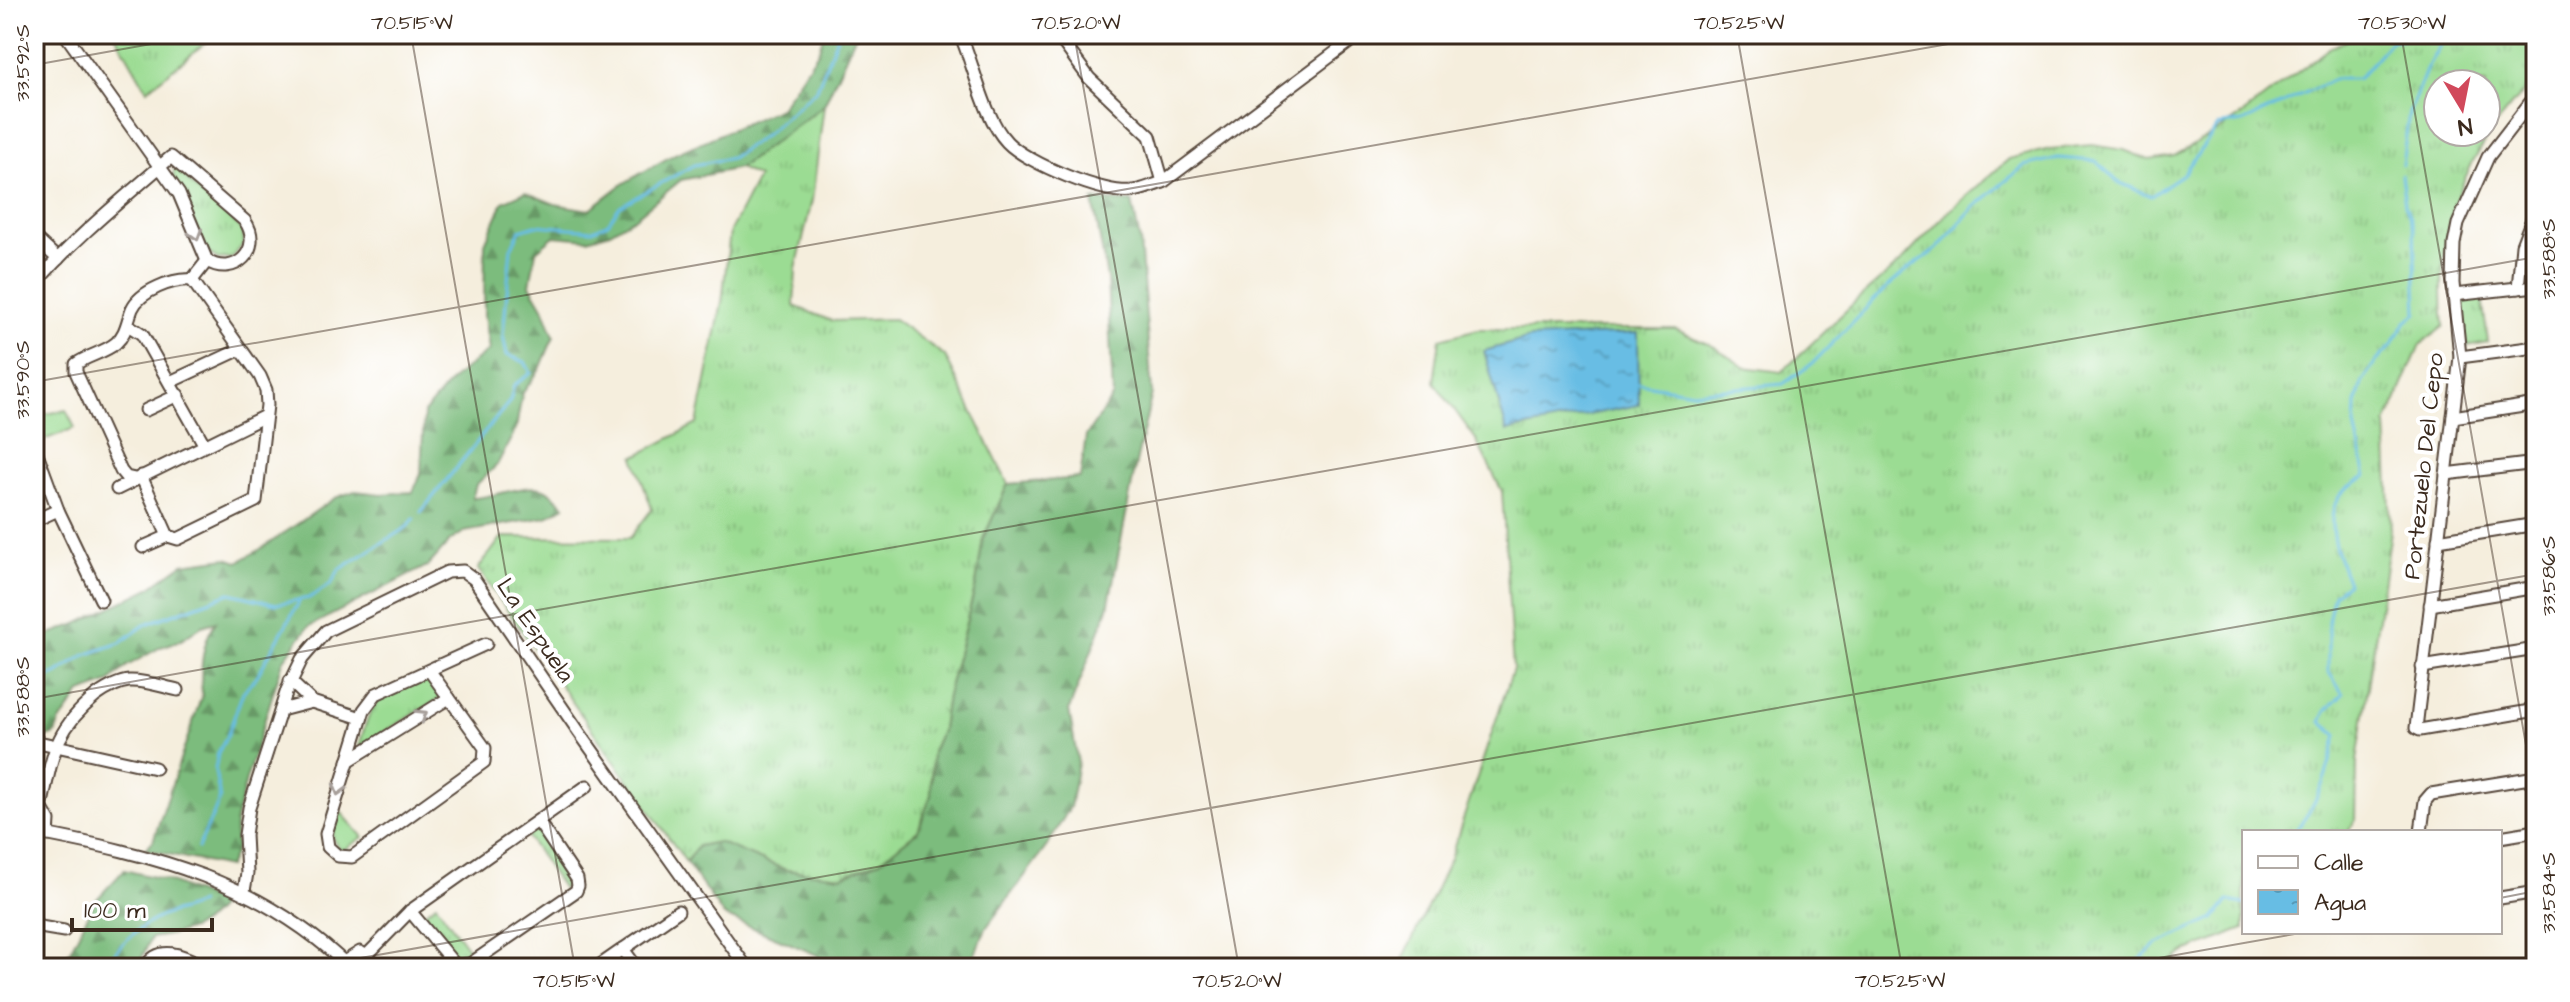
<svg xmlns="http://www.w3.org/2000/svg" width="2570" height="1002" font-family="'Architects Daughter',sans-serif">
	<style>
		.grass { fill: url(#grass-tufts); stroke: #6b8358; stroke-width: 2; fill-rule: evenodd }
		.forest { fill: url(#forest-firs); stroke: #5c734e; stroke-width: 2 }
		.water { fill: url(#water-ripples); stroke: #517481; stroke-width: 2 }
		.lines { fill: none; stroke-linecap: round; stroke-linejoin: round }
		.stream { stroke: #67bde4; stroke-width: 3 }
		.minor-casing { stroke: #57473b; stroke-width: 15 }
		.minor { stroke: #fff; stroke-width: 11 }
		.oneway { stroke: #a79f9a }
		.ticks { fill: none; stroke: #3b2a1e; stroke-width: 2; stroke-opacity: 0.45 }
		.labels { text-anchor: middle; stroke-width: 8; stroke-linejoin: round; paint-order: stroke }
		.street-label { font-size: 24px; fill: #3b2a1e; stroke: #fff }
		.neatline { fill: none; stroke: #3b2a1e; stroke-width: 3 }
		.ticks-label { font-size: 20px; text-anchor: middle; fill: #3b2a1e }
	</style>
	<defs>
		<pattern id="grass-tufts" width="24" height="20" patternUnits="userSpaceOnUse" patternTransform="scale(2)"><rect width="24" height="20" fill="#9bdc93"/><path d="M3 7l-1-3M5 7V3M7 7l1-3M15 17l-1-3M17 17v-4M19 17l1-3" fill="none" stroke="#86bd7e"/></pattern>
		<pattern id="forest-firs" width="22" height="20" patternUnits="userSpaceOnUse" patternTransform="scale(2)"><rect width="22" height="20" fill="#7cbc7d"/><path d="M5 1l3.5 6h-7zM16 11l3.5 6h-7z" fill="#679966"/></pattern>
		<pattern id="water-ripples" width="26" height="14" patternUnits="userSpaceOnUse" patternTransform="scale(2)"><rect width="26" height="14" fill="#67bde4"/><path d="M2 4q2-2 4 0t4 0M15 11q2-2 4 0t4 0" fill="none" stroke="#569ab8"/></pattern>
	</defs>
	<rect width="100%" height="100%" fill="#fff"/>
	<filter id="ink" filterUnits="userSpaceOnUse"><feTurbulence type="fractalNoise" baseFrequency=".0125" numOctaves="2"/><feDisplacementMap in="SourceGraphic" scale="16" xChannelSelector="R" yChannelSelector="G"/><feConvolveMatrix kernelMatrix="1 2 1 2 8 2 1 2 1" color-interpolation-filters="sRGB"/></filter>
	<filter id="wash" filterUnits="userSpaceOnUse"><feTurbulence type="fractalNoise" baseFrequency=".006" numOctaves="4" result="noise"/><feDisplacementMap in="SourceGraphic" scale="32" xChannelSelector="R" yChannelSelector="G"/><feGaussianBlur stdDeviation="1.8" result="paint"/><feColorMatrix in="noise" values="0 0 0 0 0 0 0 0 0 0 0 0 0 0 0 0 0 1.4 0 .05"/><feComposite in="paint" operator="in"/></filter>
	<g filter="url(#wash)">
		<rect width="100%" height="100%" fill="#f5eedd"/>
		<g class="grass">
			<polygon points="115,34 216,34 147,90"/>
			<path d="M2360,34H2536V78C2466,151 2433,223 2444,326L2420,345L2386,424L2391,531L2357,761L2356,820L2347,832H2244V929L2185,952L2163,968H1399L1450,859L1513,669L1502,491L1475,438L1434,382L1440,339L1478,329H1675L1715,347L1744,367L1782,372L1856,301L1900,263L1946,214L2009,159L2050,149L2092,145L2124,150L2149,160L2174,156L2231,123L2329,48ZM2438,84H2486V132H2438Z"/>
			<polygon points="824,105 812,200 796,269 794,306 832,321 894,319 945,356 1008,484 983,539 976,585 947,696 942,729 932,752 931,795 918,831 880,861 842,876 786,870 718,842 698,846 686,862 478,569 502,537 630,538 652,509 634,457 697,424 722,303 730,231 758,177 739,168"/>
			<polygon points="178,169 194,187 242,229 244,243 232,258 218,259 207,252 173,178 174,170"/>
			<polygon points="2482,298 2488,342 2467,346 2460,301"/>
			<polygon points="66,410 75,428 36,443 34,416"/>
			<path d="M429,675L444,696L359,747C373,692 380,697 429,675Z"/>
			<path d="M338,809L363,837L342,851C327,839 333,825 338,809Z"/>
			<polygon points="538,829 574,882 563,889 527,836"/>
			<polygon points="436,904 472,954 460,963 424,913"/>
		</g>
		<g class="forest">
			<path d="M824,34H856L824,105L739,168L681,180L637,216L610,232L588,239L554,236L536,251L530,285L543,307L554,336L540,369L522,394L516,429L497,465L476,485L472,498C492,498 530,482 544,489C551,492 559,501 565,506L546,517L464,532L450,541L429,565L308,627L283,661L246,780L235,823L236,850L228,867L145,849L153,841L202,695C200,670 201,642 216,622L202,626L181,640L161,647L127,666L108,683L81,693L59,723L55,734L47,737L34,735V640L77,624L148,589L183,564L227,558L238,562L264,547L335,498L355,491L381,494L413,492L421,474L424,413L454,378L489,350L484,316L485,243L503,202L525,192L555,204L589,210L624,183L675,154L780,108L818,52Z"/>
			<polygon points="1093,200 1132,202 1140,241 1152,393 1136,463 1108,608 1069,710 1078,763 1070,807 1047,846 986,928 969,968 835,968 815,954 724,916 686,862 698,846 718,842 786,870 842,876 880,861 918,831 931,795 932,752 942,729 947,696 976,585 983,539 1008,484 1080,478 1086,436 1113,396 1107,278"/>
			<path d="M124,870L166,880L222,904C199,932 185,932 151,938L137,968H61L95,901Z"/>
		</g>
		<polygon class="water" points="1638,333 1639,405 1507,431 1484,351 1530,338"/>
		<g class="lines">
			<g class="stream">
				<polyline points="2402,165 2409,113 2427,68 2446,34"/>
				<polyline points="1638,383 1693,392 1783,384 1812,364 1881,293 1907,270 1937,249 1973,208 2024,166 2058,158 2096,161 2118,182 2151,196 2183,174 2218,126 2243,122 2334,79 2358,79 2391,41 2422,34"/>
				<polyline points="421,512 510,401 514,385 531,373 525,362 507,355 503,335 511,248 520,230 536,225 593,230 608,223 620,206 694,165 731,158 765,135 817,89 838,34"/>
				<polyline points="34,683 58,673 85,655 120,643 146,624 230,593 276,604 309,598 331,584 339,570 407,527 414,519"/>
				<path d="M2294,832C2318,806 2329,769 2337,735L2321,722L2326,711L2343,694L2328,671V621L2334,594L2348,583C2339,560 2325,528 2336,502C2341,490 2355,483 2366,477L2355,426L2356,404L2362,383L2376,362L2392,345L2405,323L2417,313L2414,230L2405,204L2401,175"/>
				<polyline points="198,848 220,799 215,770 218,753 228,734 243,692 257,676 299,602"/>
				<path d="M104,968C118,946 137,927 162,916C176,910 183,912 199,903"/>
				<polyline points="2131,968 2156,945 2214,919 2228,901 2244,904"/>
			</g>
		</g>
	</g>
	<g filter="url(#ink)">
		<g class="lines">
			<defs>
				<g id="minor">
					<path d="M960,34C974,65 984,118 1007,142C1027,163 1104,195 1133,191C1143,190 1153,185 1163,182L1360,34"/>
					<polyline points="1057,34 1089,78 1150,136 1163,182"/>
					<polyline points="2536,95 2488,157 2458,224 2454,244 2453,283 2460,357 2416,728 2420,730 2536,710"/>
					<polyline points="34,237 58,259"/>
					<polyline points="192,280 207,261"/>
					<path d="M34,285C75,237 124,198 171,157L245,221C264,249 235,278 207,261L179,194L65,34"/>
					<polyline points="2518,288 2522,245 2536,209"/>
					<polyline points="2454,295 2536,286"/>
					<polyline points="128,325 142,334 204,444"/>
					<polyline points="2460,357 2536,347"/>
					<polyline points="170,382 241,349"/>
					<polyline points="146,410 178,395"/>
					<polyline points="2453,417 2536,404"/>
					<polyline points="34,445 58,510 101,600"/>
					<polyline points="2446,474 2536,463"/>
					<polyline points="141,476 168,536"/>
					<path d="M135,479L126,477L121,471L76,372V364C88,355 104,353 116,343C126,334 127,322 132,309C140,291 173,278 192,280"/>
					<polyline points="117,489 265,416"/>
					<polyline points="34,521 58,510"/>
					<polyline points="2438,540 2536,524"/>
					<polyline points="143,547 168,536 178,539 256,501 267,405 266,390 260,376 192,280"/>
					<polyline points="2430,605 2536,587"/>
					<polyline points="2422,667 2536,649"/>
					<polyline points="429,670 485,748 484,762 352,857 338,856 328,847 326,834 364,710 376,694 486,644"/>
					<polyline points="290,681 312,702 361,718"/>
					<polyline points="281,710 312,702"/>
					<polyline points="34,741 155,768"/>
					<polyline points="348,761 449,698"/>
					<path d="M34,832C154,855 261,881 350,968"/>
					<polyline points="2421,832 2425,801 2431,794 2536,777"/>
					<path d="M48,835L49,821L41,807L42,803C53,754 55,729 96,696C106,689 117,682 129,681C145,680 163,687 178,690"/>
					<polyline points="2500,837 2536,831"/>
					<polyline points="244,891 247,873 245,835 249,808 287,690 302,659 326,631 447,572 463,571 474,579 579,732 747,968"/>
					<polyline points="2500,898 2536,892"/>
					<polyline points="410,911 456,966 470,964 576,891 578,886 577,879 538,821"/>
					<polyline points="34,926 64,931"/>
					<polyline points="623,949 637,968"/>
					<polyline points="367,955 410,911 587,786"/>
					<polyline points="344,962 360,952 368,957 369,968"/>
					<path d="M145,968C160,941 188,958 208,968"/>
					<polyline points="596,968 678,911"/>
				</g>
			</defs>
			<use href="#minor" class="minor-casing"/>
			<use href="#minor" class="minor"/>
		</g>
		<defs><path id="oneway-chevron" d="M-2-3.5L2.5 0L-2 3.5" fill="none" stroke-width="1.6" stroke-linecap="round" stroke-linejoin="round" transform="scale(2)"/></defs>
		<g class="oneway">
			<use href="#oneway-chevron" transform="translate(196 235) rotate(72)"/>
			<use href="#oneway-chevron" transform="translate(422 715) rotate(-32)"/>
			<use href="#oneway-chevron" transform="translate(339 790) rotate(106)"/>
		</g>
	</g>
	<path class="ticks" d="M411,34L575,968M1074,34L1239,968M1737,34L1902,968M2401,34L2536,802M34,65L207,34M34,382L2005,34M34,699L2536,257M2500,898L2536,891M304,968L2536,574M2102,968L2306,932"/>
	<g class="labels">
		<g class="street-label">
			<text transform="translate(2423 466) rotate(-84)" y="8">Portezuelo Del Cepo</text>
			<text transform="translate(536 630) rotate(56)" y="8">La Espuela</text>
		</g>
	</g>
	<rect width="2570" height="1002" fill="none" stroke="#fff" stroke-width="88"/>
	<rect x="2242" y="830" width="260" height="104" fill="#ffffff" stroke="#b1aaa5" stroke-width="2"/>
	<rect x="2258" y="856" width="40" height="12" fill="#ffffff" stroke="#b1aaa5" stroke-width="2"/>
	<text x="2314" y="870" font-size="24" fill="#3b2a1e">Calle</text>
	<rect x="2258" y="890" width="40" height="24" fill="url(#water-ripples)" stroke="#b1aaa5" stroke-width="2"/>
	<text x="2314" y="910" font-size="24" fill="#3b2a1e">Agua</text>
	<g transform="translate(2462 108) rotate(170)"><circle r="38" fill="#ffffff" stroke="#b1aaa5" stroke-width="2"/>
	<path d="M0-6L14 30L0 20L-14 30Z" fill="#d1495b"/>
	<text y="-12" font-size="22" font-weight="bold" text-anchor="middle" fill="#3b2a1e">N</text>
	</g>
	<path d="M72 918v12h140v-12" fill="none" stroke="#3b2a1e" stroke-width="4"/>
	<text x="84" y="918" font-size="24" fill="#3b2a1e" stroke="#ffffff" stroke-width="6" paint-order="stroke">100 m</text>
	<rect x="44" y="44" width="2482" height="914" class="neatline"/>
	<g class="ticks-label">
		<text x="412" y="29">70.515°W</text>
		<text x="1076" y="29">70.520°W</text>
		<text x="1739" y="29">70.525°W</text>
		<text x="2402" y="29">70.530°W</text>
		<text transform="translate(22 63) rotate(-90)" y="7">33.592°S</text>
		<text transform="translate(2548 259) rotate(-90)" y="7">33.588°S</text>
		<text transform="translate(22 380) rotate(-90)" y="7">33.590°S</text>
		<text transform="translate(2548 576) rotate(-90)" y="7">33.586°S</text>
		<text transform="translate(22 697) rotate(-90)" y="7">33.588°S</text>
		<text transform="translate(2548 893) rotate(-90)" y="7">33.584°S</text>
		<text x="574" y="987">70.515°W</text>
		<text x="1237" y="987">70.520°W</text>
		<text x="1900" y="987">70.525°W</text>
	</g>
</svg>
